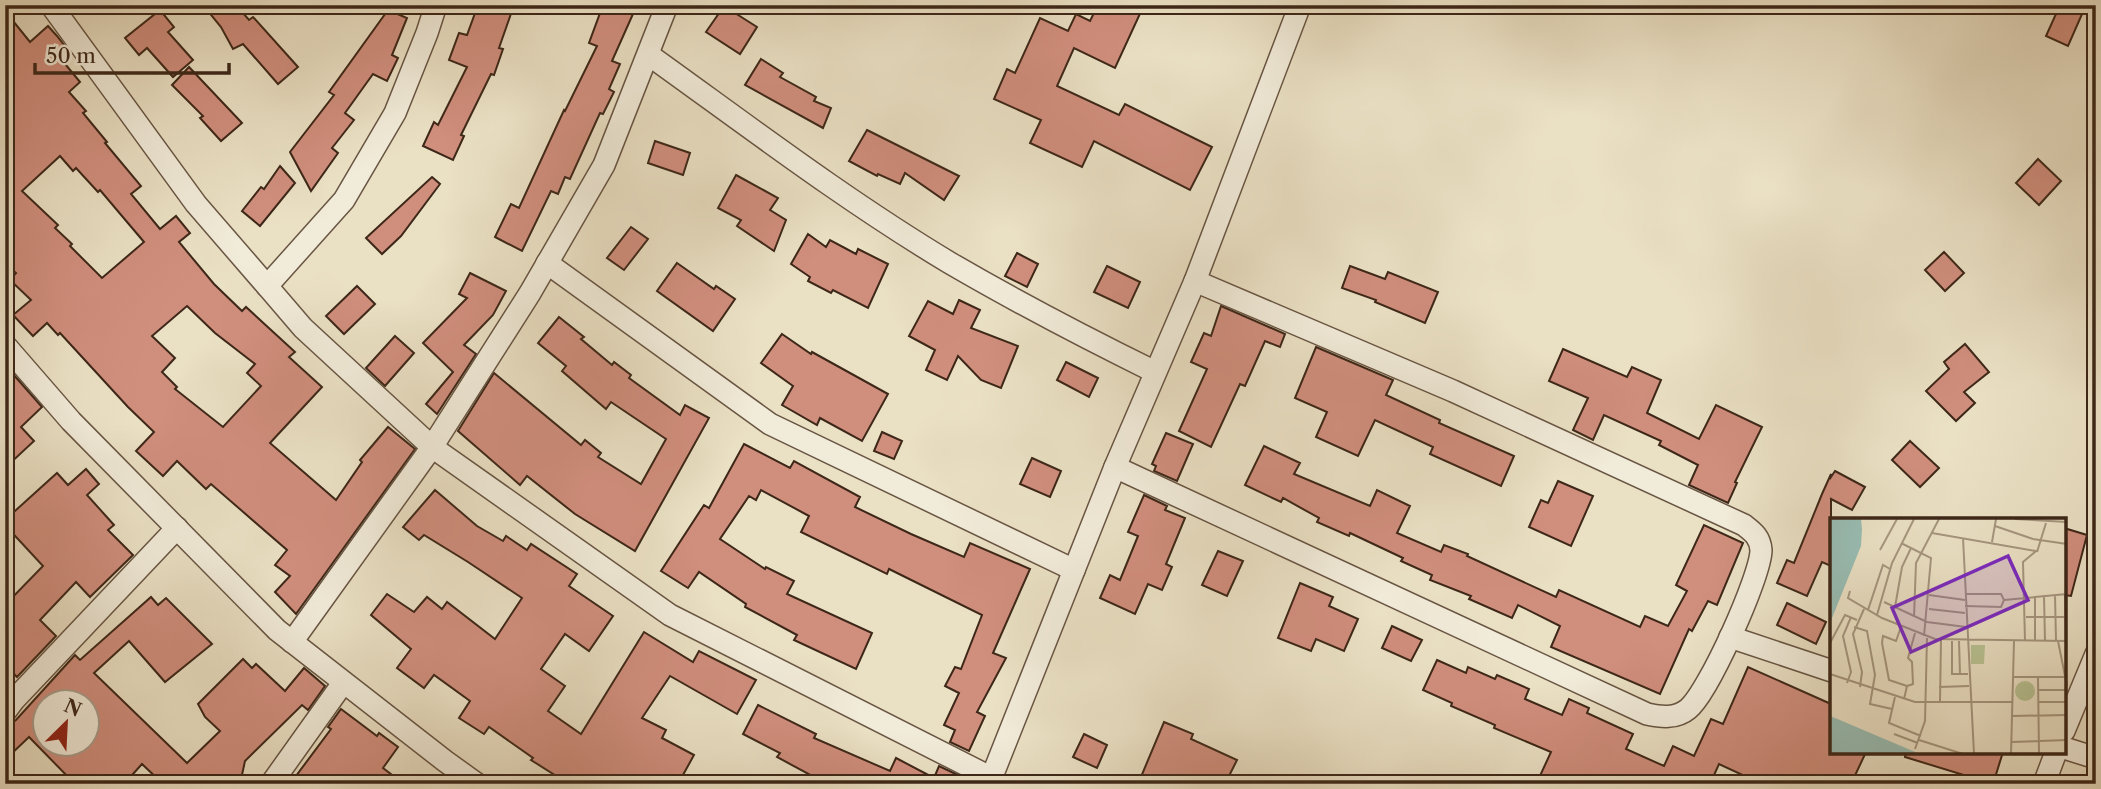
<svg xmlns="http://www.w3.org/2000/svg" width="2101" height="789" font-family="'Libre Caslon Text',serif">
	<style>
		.building { fill: #d08e7d; stroke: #3d2718; stroke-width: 2; fill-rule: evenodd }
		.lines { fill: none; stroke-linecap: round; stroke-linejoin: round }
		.minor-casing { stroke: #685543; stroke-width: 24 }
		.minor { stroke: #f1ebd9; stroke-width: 21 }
		.inset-river { fill: none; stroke: #98bdb3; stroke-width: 3.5 }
		.inset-road { fill: none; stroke: #a5967f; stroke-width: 2 }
		.view { fill: #7b2cbf; fill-opacity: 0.15; stroke: #7b2cbf; stroke-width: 3.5 }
		.inset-edge { fill: none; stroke: #3d2718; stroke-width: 3.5 }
	</style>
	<rect width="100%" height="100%" fill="#eae0c4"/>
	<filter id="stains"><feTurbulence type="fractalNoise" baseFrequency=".00286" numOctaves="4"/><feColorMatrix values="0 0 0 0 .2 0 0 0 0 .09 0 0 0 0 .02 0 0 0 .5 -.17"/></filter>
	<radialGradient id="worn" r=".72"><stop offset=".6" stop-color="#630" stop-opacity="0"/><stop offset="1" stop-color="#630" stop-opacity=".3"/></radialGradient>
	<g class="building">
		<polygon points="203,5 236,5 249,20 253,17 298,67 278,84 243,44 233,49 221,27"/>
		<polygon points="478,5 514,5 499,48 503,49 494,75 491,74 461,135 464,136 453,160 423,146 434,122 438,125 467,67 449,60 459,33 467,35"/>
		<polygon points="603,5 637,5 612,61 620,64 609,89 614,92 603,114 600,113 570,179 565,177 558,194 551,191 522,251 495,237 511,204 519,208 564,110 565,111 597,46 589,43"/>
		<polygon points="1098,5 1144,5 1115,68 1074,48 1057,86 1119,115 1125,104 1212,147 1190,190 1094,141 1082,167 1030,143 1041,120 994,99 1007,69 1015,73 1040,18 1068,31 1076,14 1090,21"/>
		<polygon points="2060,5 2086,5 2068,46 2046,36"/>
		<polygon points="724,6 757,27 740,54 706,32"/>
		<polygon points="160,10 174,27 168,32 193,60 173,77 147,48 139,55 125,38"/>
		<polygon points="388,10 407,18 392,55 398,58 387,81 373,74 345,113 354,120 332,148 338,153 311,191 290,152 334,95 329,92"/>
		<path d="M5,11L30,42L48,26L57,36L64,45L56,53L80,82L69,92L86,111L83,113L107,142L105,143L141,186L131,194L160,229L176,216L190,233L179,242L214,284L242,311L246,307L295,352L289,357L322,387L270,443L336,500L362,462L360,460L388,427L415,449L296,614L275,592L290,576L275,565L287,550L211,484L206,489L177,461L163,476L136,451L154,432L128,407L60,333L58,335L47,323L33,336L13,315L31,300L10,280L16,273L5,263ZM60,156L73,171L76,168L98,192L100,190L144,242L102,278L70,246L72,244L55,228L58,225L22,191ZM187,306L215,333L255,364L247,373L261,386L223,427L175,389L177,387L162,372L175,358L152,336Z"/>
		<polygon points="761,59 783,73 780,77 816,97 814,101 831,108 823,128 745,85"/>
		<polygon points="189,67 242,123 221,141 200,118 203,116 172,85"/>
		<polygon points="867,130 959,176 944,200 905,173 900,184 878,174 877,176 849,161"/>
		<polygon points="655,141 690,153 683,175 648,163"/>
		<polygon points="2038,159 2061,181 2039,205 2016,183"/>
		<polygon points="280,166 295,183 260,226 242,211 261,187 264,189"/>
		<polygon points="736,175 778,198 770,210 786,220 774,251 737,226 741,220 718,208"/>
		<polygon points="432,177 440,184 401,236 382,254 366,238"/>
		<polygon points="631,227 648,239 624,270 607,258"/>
		<polygon points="808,234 826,247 830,240 856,254 858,249 888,264 868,308 833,290 831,293 808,281 810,277 791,264"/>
		<polygon points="1944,252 1964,273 1945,291 1925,270"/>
		<polygon points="1017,253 1038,264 1027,287 1005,276"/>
		<polygon points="677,263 714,289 716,286 735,299 713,331 657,291"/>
		<polygon points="1107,266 1140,282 1128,308 1094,292"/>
		<polygon points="1350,266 1385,279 1388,272 1438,292 1425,323 1375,302 1376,300 1342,288"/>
		<polygon points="470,273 506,291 493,315 464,345 476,354 437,414 426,404 453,372 423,343 467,298 459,294"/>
		<polygon points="357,286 375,304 344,334 326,316"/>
		<polygon points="959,300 980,310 971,328 1018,346 1001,388 981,380 958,356 947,380 926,370 935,350 909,336 928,301 953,314"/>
		<polygon points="1221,306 1285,334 1280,347 1265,341 1245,386 1240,384 1211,447 1179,431 1207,369 1191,362 1204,333 1211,336"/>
		<polygon points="559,317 584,337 581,339 612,365 614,362 631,375 629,378 680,415 685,405 709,418 635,551 575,514 527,476 520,485 458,431 494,373 581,445 585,440 601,453 598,457 641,484 666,439 611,402 606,409 562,371 566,366 538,343"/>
		<polygon points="782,334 811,354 812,352 888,394 862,441 820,418 817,425 782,405 793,386 761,363"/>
		<polygon points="395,336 414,353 385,386 366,368"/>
		<polygon points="1965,344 1989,372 1964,392 1975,403 1956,421 1926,391 1949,369 1944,362"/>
		<polygon points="1316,347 1393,380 1386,395 1440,420 1439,423 1514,456 1501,486 1430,454 1433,447 1375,420 1358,456 1316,437 1327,412 1295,398"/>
		<polygon points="1563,349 1627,377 1632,367 1661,380 1647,413 1699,439 1716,405 1762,427 1735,482 1737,483 1728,503 1689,485 1698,465 1659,445 1661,441 1604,415 1593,440 1573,430 1588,398 1549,381"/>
		<polygon points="1066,362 1098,378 1089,397 1057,380"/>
		<polygon points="5,365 42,407 21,427 34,441 5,468"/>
		<polygon points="882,432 902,441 894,459 874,451"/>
		<polygon points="1166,433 1193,444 1177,481 1154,471 1156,466 1152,464"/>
		<polygon points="1910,441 1939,468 1920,487 1892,460"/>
		<polygon points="744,444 790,468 794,461 860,497 855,507 911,534 964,557 970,543 1030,569 993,653 1006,658 977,712 985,716 969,751 950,742 955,730 944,725 959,693 945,686 955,667 961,669 982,615 889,569 887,574 801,532 809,516 761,490 756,500 749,496 720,539 765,569 766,567 794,581 787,594 872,633 856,669 794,640 797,635 745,607 746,604 699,572 688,588 661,571 704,505 709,508"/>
		<polygon points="1264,446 1300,463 1294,474 1370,506 1377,490 1410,506 1397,533 1441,552 1444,545 1468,554 1467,556 1556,597 1559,590 1640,627 1645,616 1668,626 1687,591 1676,585 1704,525 1743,543 1717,605 1708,601 1692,631 1689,629 1660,694 1551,647 1560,626 1518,605 1512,618 1469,599 1471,596 1430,580 1432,575 1401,561 1403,558 1350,533 1349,536 1317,522 1319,518 1283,498 1281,502 1245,485"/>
		<polygon points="1032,458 1061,471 1050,497 1020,484"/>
		<polygon points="86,469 99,484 87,495 114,525 108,530 133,555 90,597 76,582 40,620 56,636 17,677 5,665 5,605 43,566 5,525 5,520 57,473 68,485"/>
		<polygon points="1835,471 1865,487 1852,510 1831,499 1831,566 1822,562 1807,596 1777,583 1787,560 1794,563 1822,494 1831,474 1831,477"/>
		<polygon points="1558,481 1593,496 1571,546 1529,527 1541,500 1548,503"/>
		<polygon points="435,490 477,526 503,541 506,536 527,550 531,544 577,574 569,586 613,616 589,651 565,634 541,669 565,686 548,711 581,734 644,632 693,662 699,651 756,680 737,714 670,676 642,718 666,730 662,738 694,755 678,784 569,784 531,760 533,758 489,727 484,734 459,718 470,701 434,675 424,688 397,668 411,649 371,615 387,594 414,612 427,597 442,609 447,602 495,639 522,598 468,562 424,535 419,540 403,527"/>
		<polygon points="1144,495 1167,506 1165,510 1185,518 1166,564 1172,567 1162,590 1148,584 1135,614 1100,598 1110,575 1120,580 1138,536 1128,532"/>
		<polygon points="2064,528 2087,535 2071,596 2064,595"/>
		<polygon points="1218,551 1243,561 1227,596 1202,585"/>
		<polygon points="1300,583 1333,597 1329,606 1358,619 1344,651 1316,639 1311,651 1278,638"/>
		<path d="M151,597L158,605L166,598L212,644L165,682L129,641L94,673L187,763L220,731L205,717L198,704L243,659L252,668L256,664L285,691L304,668L325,686L308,710L302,705L245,761L240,784H163L142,764L124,784H75L29,737L5,760V728L16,720L75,655L80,660ZM46,702H88V744H46Z"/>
		<polygon points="1787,603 1826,622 1816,644 1777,625"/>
		<polygon points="1392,626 1422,640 1411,661 1382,648"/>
		<polygon points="1437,660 1466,673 1468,667 1495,679 1497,675 1529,689 1525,699 1562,715 1569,699 1589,708 1587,713 1633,734 1626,749 1664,766 1673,746 1694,756 1711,719 1723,724 1748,667 1831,704 1831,752 1866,752 1851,784 1762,784 1719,764 1710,784 1552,784 1539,778 1551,752 1494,728 1495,725 1451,706 1452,703 1423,690"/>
		<polygon points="758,705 816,734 814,738 890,771 896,758 934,778 939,766 958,775 954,784 827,784 777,757 780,753 743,734"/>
		<polygon points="341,709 377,736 379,733 398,747 383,768 404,784 290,784 331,729 328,727"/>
		<polygon points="1164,722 1193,734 1191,739 1237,760 1225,784 1138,784"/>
		<polygon points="1084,734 1107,745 1097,768 1073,757"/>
		<polygon points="1906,752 2003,752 1993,784 1905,757"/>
	</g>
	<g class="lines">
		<defs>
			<g id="minor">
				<polyline points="51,5 196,204 267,286 303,328 432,447 670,615 992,778"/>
				<path d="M649,55C748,126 845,200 950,263C1017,302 1086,338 1155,372"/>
				<polyline points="547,263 770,424 1074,570"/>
				<polyline points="267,286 344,200 395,113 427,33 436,5"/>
				<polyline points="5,345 71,421 277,630 445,761 477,784"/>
				<path d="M1115,467L1647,714C1661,717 1676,719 1688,709C1708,693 1761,576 1761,550C1760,537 1753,532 1744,525L1453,391L1195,281"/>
				<polyline points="1730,637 1832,671"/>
				<polyline points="292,642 432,447 530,293 604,165 667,5"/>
				<polyline points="5,712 14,700 177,528"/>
				<polyline points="2064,731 2096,654"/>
				<polyline points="2064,748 2096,758"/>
				<polyline points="271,784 343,683"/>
				<polyline points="989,784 1115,467 1195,281 1300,5"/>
				<polyline points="2044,784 2056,752"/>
			</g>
		</defs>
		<use href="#minor" class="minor-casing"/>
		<use href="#minor" class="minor"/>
	</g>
	<g transform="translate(1830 518)">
		<rect width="236" height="236" fill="#eae0c4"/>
		<path d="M141,127H155L154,146H141ZM185 173a10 10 0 1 1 20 0a10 10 0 1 1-20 0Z" fill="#b8c293"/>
		<path d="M0,1H31L32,11L31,28L0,105ZM0,198L5,200L90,236H0Z" fill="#98bdb3"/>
		<path class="inset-river" d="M0,47L7,29L5,1M0,221L38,236"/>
		<path class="inset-road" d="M185,1L237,4M165,8L203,21L237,26M102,15L206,33L193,44L195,123M133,20L144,236M162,24L166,1M71,25L101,40L94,118M50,32L67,1M207,34L216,5M20,73L18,80L52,100L105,121L237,123M135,76H171L174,82L171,89L135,88M99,77L135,82M225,77L226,123M235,77L236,123M214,78L215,123M205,79V123M174,82L237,76M54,84L97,104L136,109M65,89L72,49L81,30M99,91L135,95M38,92L53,47L60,51M47,97L62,45L84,1M84,99L86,45L109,1M196,99H234M24,109L37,113L45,157L40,186L62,191M71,109L66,123L53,118L52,125L59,162L77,168M122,123V156H138M129,123L130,157M228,123L237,168M0,125L15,97L27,102M0,156L85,184H182M183,159H237M208,159L209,236M17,165L21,154L13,118L21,99M30,169L32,154L23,116L34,91M109,169L139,168M208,172H237M65,179L59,205L91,218M74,181L77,168L83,166L82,144L78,140L85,115M110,183L111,122M209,184H237M182,198L237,197M64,216L88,225M89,222L133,236M182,224L237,222M85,231L95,203L97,120M181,236L184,123"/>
		<path class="view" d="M178,38L198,82L81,134L62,90Z"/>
		<rect width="236" height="236" class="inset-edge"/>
	</g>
	<rect width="2101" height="789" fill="none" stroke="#eae0c4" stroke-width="28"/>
	<rect x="7" y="7" width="2087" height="775" fill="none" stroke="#3d2718" stroke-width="3.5"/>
	<rect x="14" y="14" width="2073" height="761" fill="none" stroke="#3d2718" stroke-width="2"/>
	<g transform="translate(66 723) rotate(24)"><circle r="33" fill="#f1ebd9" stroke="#a99d8c" stroke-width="2"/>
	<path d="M0-5L12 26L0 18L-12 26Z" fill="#8f2418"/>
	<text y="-10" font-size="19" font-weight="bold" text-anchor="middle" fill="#3d2718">N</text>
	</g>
	<path d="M35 63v10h194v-10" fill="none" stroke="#3d2718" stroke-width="3.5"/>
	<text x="46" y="63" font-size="21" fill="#3d2718" stroke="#f1ebd9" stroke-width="5" paint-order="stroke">50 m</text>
	<rect width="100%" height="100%" filter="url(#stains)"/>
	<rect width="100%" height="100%" fill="url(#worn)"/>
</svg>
